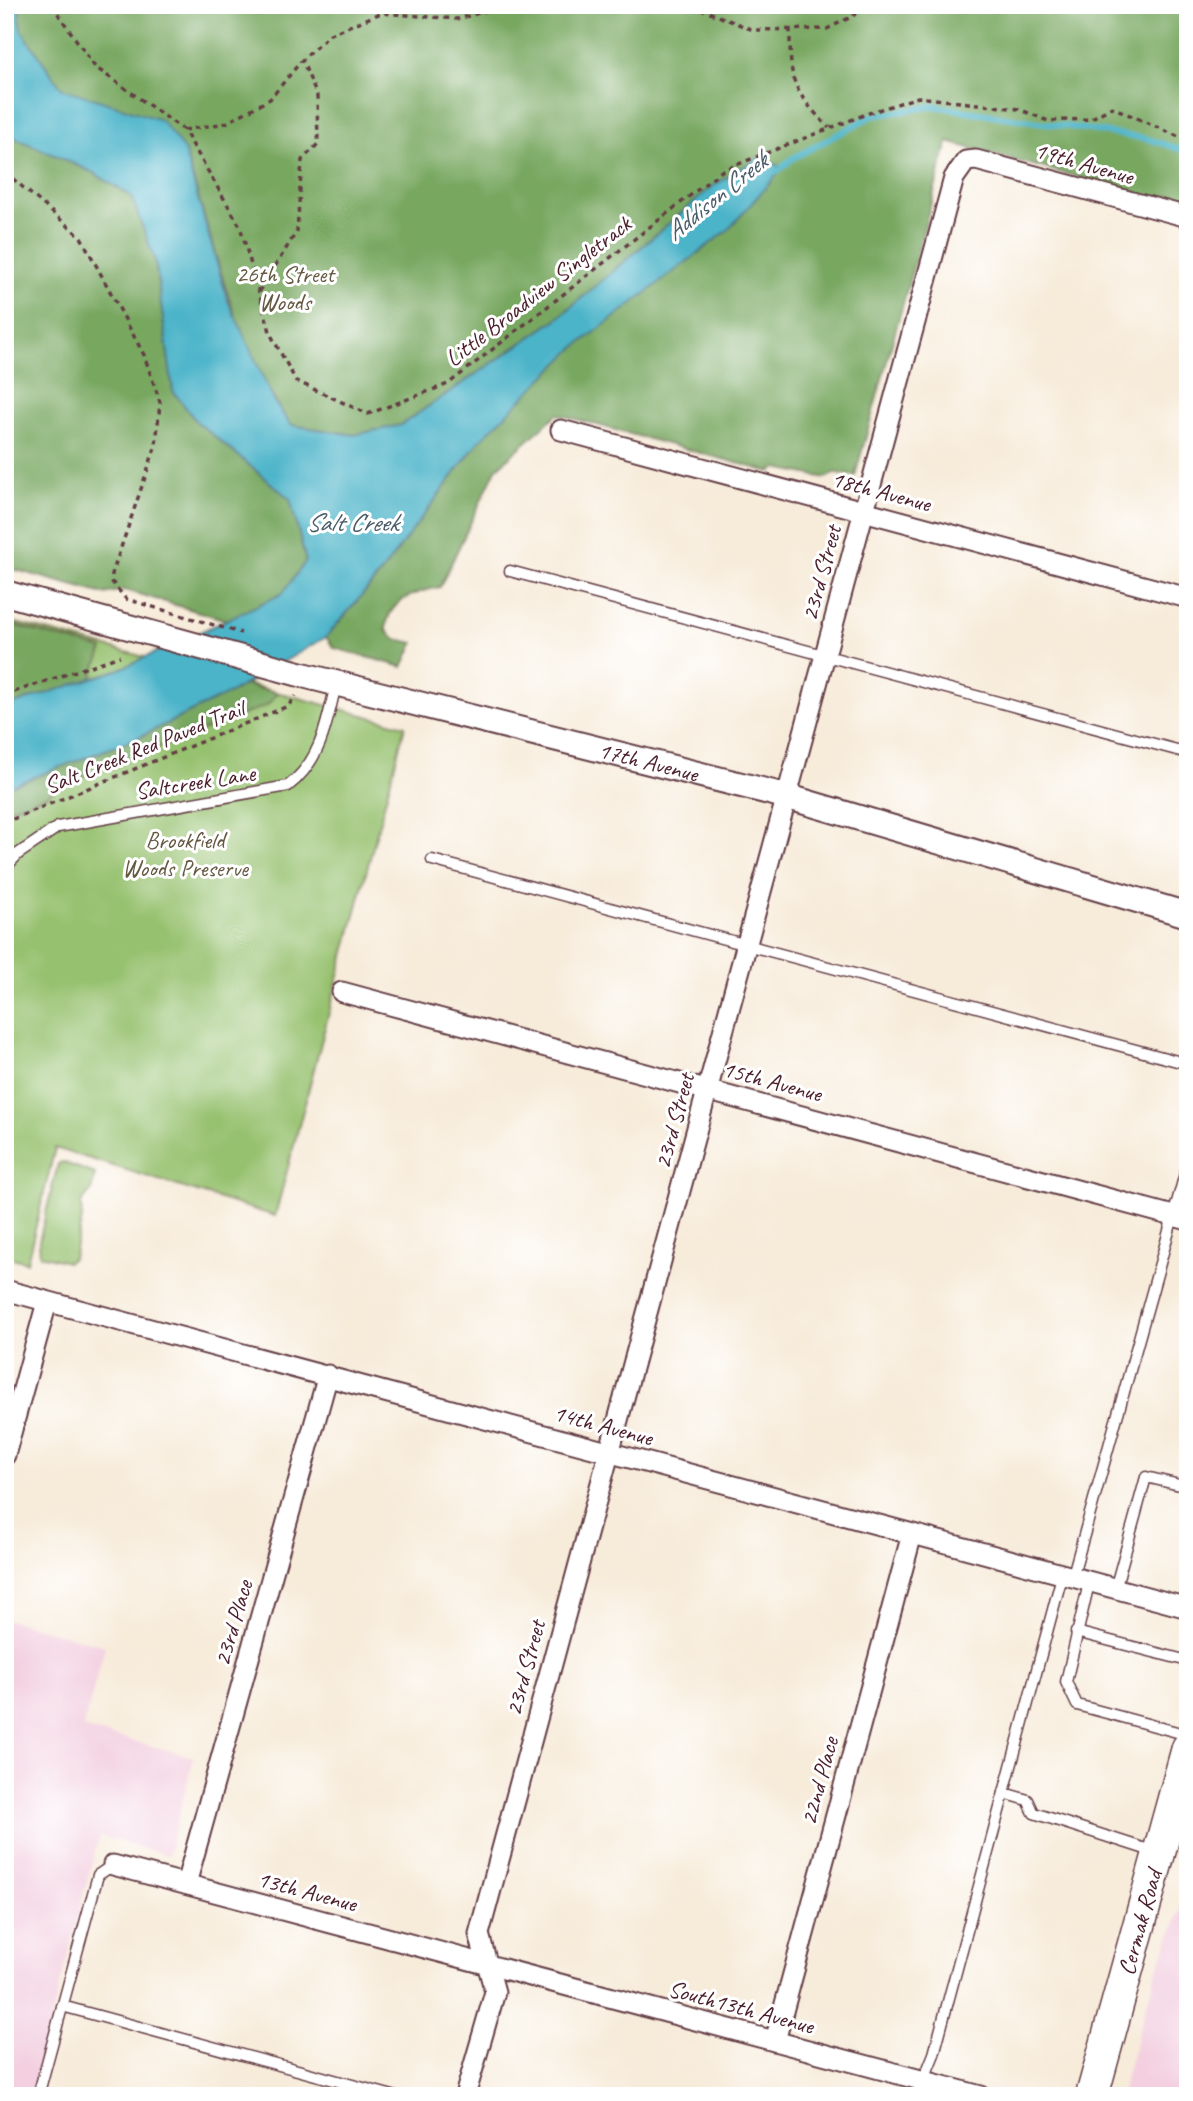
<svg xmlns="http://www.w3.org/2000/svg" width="1193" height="2101" font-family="Caveat,sans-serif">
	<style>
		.built { fill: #f3cfe0 }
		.green { fill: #96c16e; stroke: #70704c; stroke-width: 2 }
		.forest { fill: #78a761; stroke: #616346; stroke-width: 2 }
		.water { fill: #4bb4c9; stroke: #4a6a7a; stroke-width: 2 }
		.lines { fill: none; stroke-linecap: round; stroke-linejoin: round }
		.stream { stroke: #4bb4c9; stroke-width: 6 }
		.service-casing { stroke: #643e45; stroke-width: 13 }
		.minor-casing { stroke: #643e45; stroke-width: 23 }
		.tertiary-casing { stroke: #643e45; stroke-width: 28 }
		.primary-casing { stroke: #643e45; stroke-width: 35 }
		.path { stroke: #643e45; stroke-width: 3.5; stroke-dasharray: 5 5; stroke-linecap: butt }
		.service { stroke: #fff; stroke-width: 10 }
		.minor { stroke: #fff; stroke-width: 19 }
		.tertiary { stroke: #fff; stroke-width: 24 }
		.primary { stroke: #fff; stroke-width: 32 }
		.labels { text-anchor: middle; stroke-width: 6; stroke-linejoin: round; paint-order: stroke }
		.street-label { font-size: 24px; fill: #4a1f2b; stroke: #fff }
		.park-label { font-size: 24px; fill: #655842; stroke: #fff }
		.water-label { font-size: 26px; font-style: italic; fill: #4a5b6a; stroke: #fff }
	</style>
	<rect width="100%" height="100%" fill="#fff"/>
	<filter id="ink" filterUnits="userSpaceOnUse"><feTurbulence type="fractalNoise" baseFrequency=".0143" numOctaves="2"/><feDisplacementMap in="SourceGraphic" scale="14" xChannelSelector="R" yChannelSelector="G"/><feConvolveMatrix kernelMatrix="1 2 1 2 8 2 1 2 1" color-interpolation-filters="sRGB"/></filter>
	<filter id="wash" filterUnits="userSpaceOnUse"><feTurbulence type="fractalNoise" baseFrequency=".00686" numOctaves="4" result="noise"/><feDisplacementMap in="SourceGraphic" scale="28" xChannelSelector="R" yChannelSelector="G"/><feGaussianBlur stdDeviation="1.57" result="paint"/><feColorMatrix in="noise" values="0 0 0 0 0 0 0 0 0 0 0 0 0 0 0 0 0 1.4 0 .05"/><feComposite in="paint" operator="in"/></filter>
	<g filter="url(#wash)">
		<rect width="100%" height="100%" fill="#f7ebd9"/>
		<g class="built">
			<polygon points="5,1619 105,1646 83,1728 194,1757 168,1855 99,1836 31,2096 5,2096"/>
			<polygon points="1188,1891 1188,2096 1120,2096 1155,1976"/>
		</g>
		<g class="green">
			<polygon points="5,620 405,726 275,1216 55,1148 27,1262 5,1256"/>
			<polygon points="62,1162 95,1174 91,1191 81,1203 82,1219 73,1258 67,1262 40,1255 39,1241 58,1164"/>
		</g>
		<g class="forest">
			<path d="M19,5H1188V207L948,142L855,476L835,473L826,478L777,468L770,472L557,414L496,469L440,587C415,592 387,600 386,630L396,639L414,643L403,667L334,648L326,637L376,579L479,441L760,157L713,186L557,319L401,425L354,435L291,425C232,345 215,243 184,150L61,88L21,30Z"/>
			<polygon points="5,133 92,172 131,196 155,260 173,391 196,421 290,499 306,561 282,594 226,620 125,590 104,594 5,567"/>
			<polygon points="5,623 103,649 91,679 5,707"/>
			<polygon points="245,685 278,693 266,706 68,782 45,796 5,810 5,788 137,738"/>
		</g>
		<polygon class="water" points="5,5 19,5 21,30 61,88 161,120 184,150 228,301 275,403 291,425 354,435 401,425 557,319 713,186 760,157 783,168 728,230 573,349 479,441 376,579 326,637 230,693 137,738 5,788 5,707 120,669 282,594 306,561 290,499 196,421 173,391 155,260 131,196 92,172 5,133"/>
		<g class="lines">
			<polyline class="stream" points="777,172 793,158 872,116 934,106 1148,139 1188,152"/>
		</g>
	</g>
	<g filter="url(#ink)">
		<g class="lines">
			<defs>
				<g id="service">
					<polyline points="510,571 1188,753"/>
					<polyline points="432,860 1188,1064"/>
					<path d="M5,868L18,854L58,827L288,786C321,761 327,722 336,684"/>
					<polyline points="1072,1578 1188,1163"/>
					<polyline points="1089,1583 1066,1682 1077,1705 1188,1735"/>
					<polyline points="1115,1589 1146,1477 1188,1487"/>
					<polyline points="1076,1632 1188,1661"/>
					<polyline points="1004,1793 1028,1800 1034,1813 1155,1852"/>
					<polyline points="62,2006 393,2096"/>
					<polyline points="38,2096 98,1875 113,1865"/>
					<polyline points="917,2096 934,2054 1062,1576"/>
				</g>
				<g id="minor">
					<polyline points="561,430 1188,598"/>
					<polyline points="342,992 1188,1220"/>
					<polyline points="5,1290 1188,1608"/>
					<polyline points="5,1455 47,1302"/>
					<polyline points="113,1865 981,2096"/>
					<polyline points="186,1884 328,1375"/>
					<polyline points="775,2041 912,1534"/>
					<polyline points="465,2096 495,1992 479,1934 954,178 966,161 976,160 1188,217"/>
				</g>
				<g id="tertiary">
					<path id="s1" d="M5,593L303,675L785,796L1188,915"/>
				</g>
				<g id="primary">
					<path id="s2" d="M1092,2096L1188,1748"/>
				</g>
			</defs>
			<use href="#service" class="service-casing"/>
			<use href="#minor" class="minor-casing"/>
			<use href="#tertiary" class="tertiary-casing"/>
			<use href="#primary" class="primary-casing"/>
			<g class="path">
				<polyline points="52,5 95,67 184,130 240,226 271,335 296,381 368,414 448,384 723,170 869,113 918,97 1019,109 1048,121 1090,119 1112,107 1188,141"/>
				<polyline points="691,5 753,30 827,29 853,16 865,5"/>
				<path d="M790,28C790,83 791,88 829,128"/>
				<polyline points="184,130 226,123 270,99 302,60 330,34 381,13 458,19 507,5"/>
				<polyline points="5,172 81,237 144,355 160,402 156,445 112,574 112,582 126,599 241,633"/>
				<polyline points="259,292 297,231 302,160 318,144 317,96 302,60"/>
				<polyline points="5,695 120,656"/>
				<polyline points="5,826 13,819 288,706 296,696"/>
			</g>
			<use href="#service" class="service"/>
			<use href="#minor" class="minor"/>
			<use href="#tertiary" class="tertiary"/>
			<use href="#primary" class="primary"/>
		</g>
	</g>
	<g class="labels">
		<g class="street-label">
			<text transform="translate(1084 163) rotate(16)" y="8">19th Avenue</text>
			<text transform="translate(538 291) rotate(-38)" y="8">Little Broadview Singletrack</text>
			<text transform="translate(881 491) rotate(15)" y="8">18th Avenue</text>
			<text transform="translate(821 573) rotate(-75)" y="8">23rd Street</text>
			<text transform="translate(144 747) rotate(-22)" y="8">Salt Creek Red Paved Trail</text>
			<text dy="8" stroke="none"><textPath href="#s1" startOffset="665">17th Avenue</textPath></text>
			<text transform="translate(195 782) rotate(-9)" y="8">Saltcreek Lane</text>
			<text transform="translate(772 1081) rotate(15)" y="8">15th Avenue</text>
			<text transform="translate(674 1121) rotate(-75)" y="8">23rd Street</text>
			<text transform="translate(603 1425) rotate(15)" y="8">14th Avenue</text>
			<text transform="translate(233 1623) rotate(-74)" y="8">23rd Place</text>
			<text transform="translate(525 1668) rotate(-75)" y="8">23rd Street</text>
			<text transform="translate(819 1781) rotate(-75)" y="8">22nd Place</text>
			<text transform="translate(307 1891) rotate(15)" y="8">13th Avenue</text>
			<text dy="8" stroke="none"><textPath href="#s2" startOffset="180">Cermak Road</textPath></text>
			<text transform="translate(741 2007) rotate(15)" y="8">South13th Avenue</text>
		</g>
		<g class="park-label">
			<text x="285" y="282">26th Street<tspan x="285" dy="28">Woods</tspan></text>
			<text x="185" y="848">Brookfield<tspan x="185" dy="28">Woods Preserve</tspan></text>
		</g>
		<g class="water-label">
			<text transform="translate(716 196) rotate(-39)" y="9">Addison Creek</text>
			<text x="352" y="531">Salt Creek</text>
		</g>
	</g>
	<rect width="1193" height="2101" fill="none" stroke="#fff" stroke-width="28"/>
</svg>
